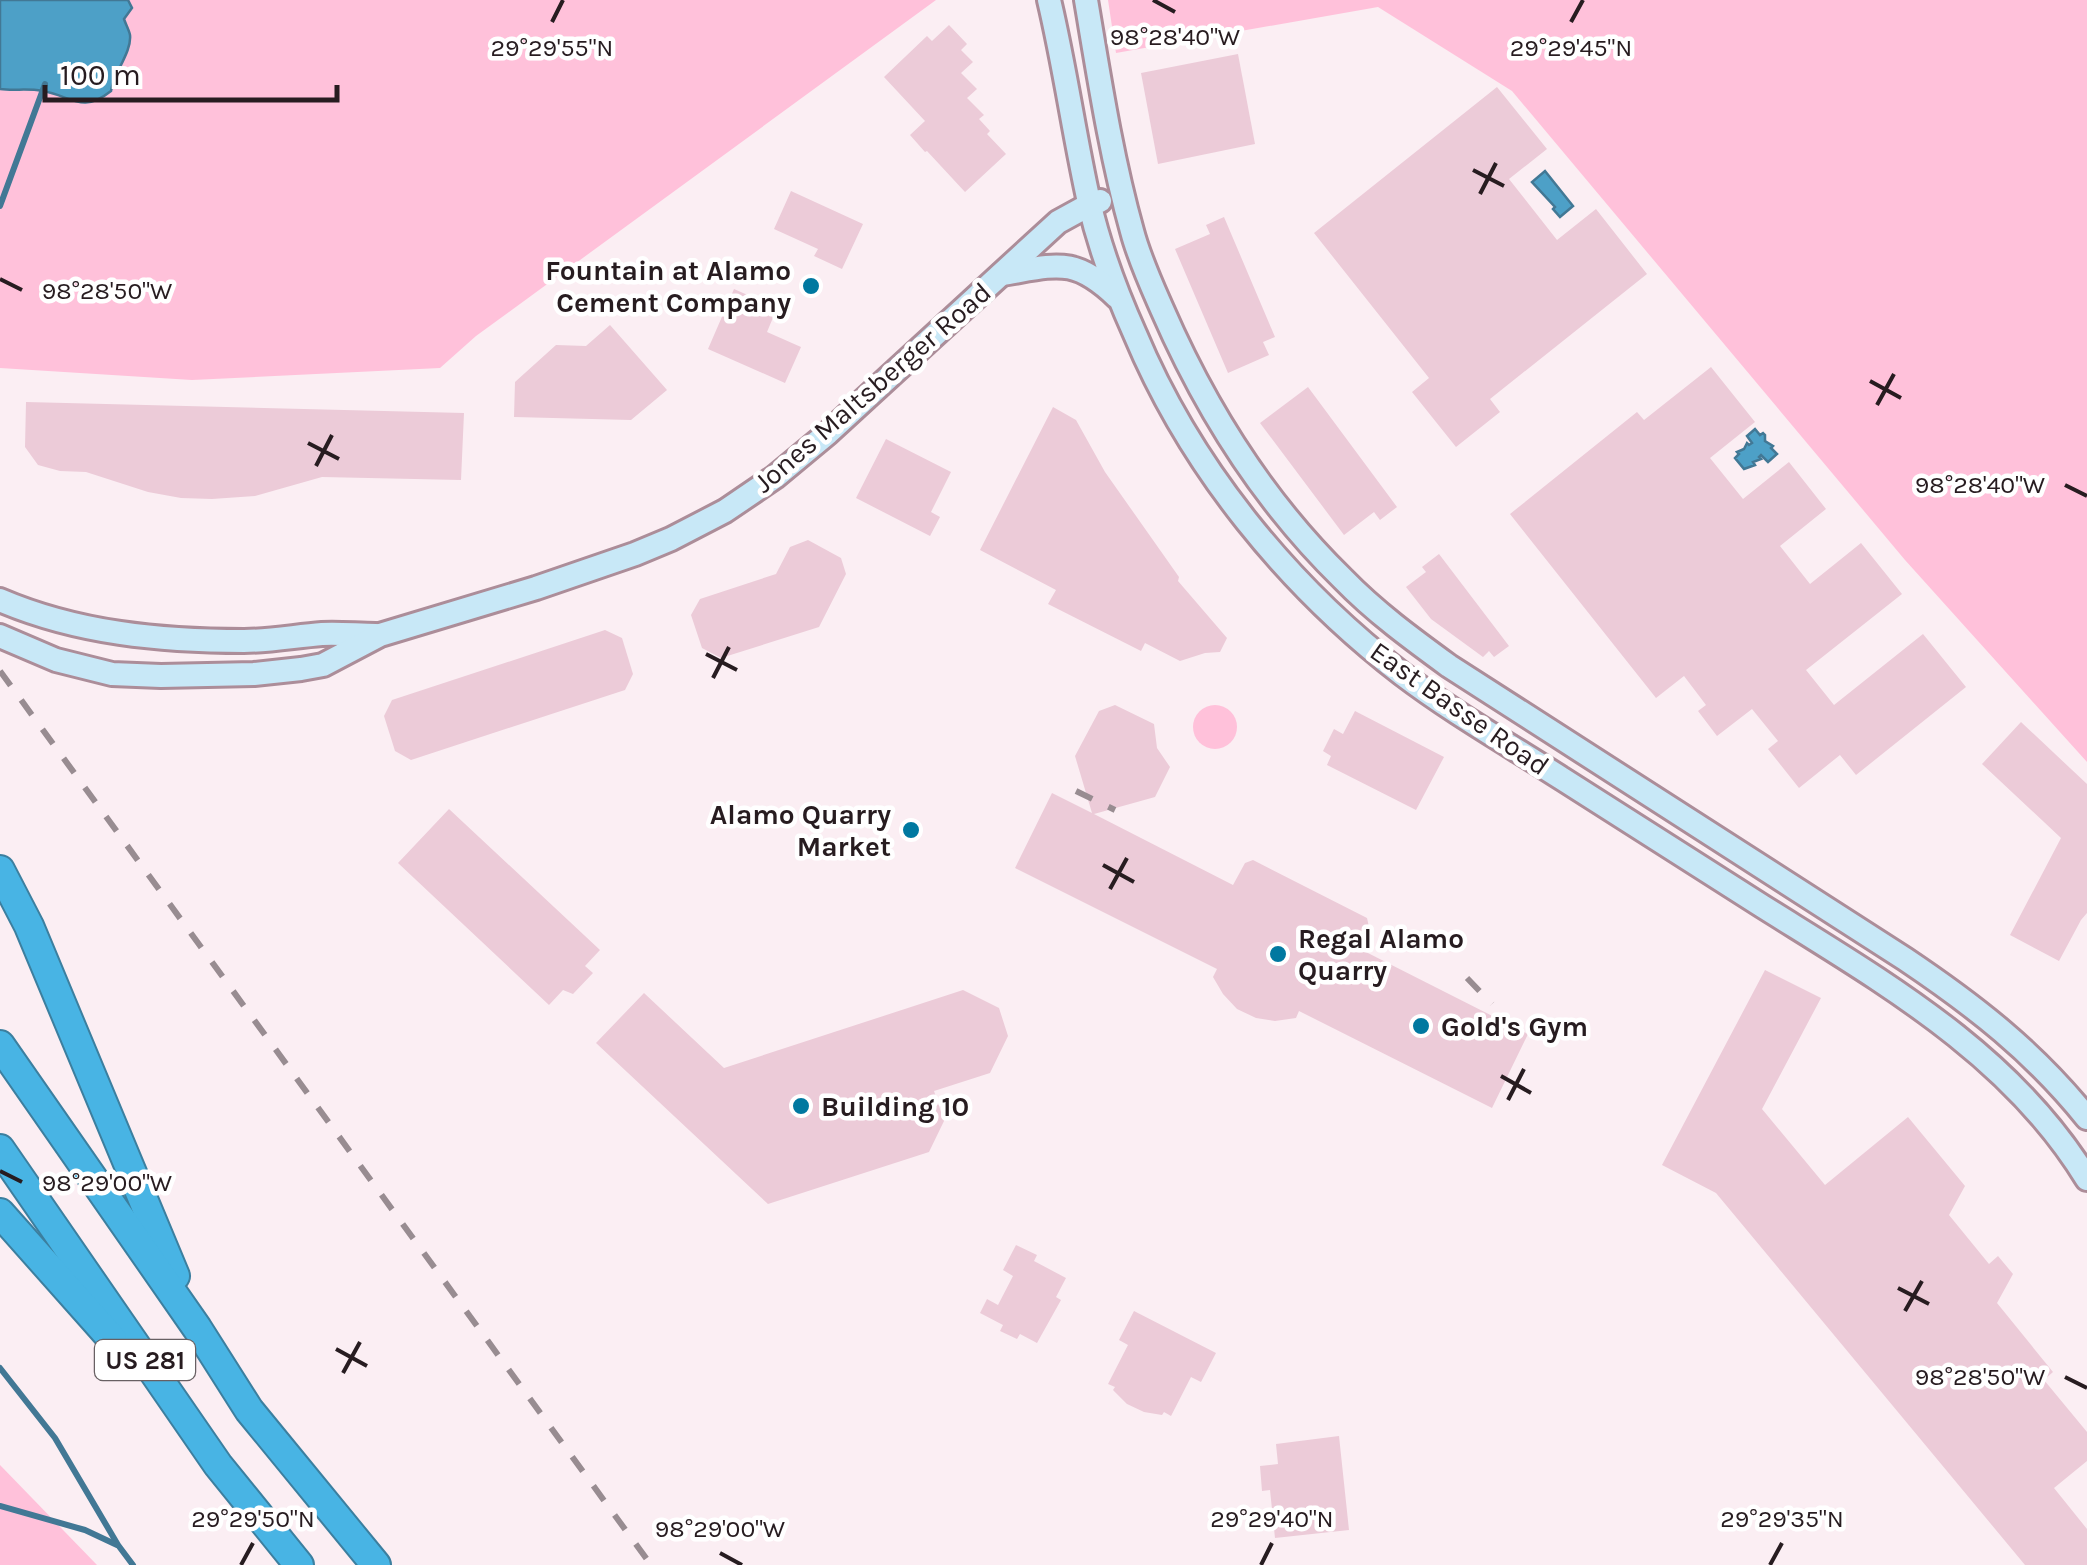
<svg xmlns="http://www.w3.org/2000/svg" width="2087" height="1565" font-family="Karla,sans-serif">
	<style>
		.green { fill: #ffc1da }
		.water { fill: #4da0c7; stroke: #427895; stroke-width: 2.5 }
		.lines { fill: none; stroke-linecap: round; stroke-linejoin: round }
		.stream { stroke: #427895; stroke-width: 6 }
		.building { fill: #eccbd8 }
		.secondary-casing { stroke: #ac8d99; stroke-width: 28 }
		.highway-casing { stroke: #3c7f9f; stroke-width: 32 }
		.secondary { stroke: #c8e8f7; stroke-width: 22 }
		.highway { stroke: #48b4e4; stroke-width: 28 }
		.rail { stroke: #988c91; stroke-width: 6; stroke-dasharray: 18 18; stroke-linecap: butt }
		.ticks { fill: none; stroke: #271c20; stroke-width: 4 }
		.poi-dot { fill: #0078a0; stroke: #fff; stroke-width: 4 }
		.labels { text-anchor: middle; stroke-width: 9; stroke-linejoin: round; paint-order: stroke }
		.shield { fill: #fff; stroke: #686063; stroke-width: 2.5 }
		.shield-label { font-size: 25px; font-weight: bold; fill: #271c20 }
		.poi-label { font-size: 28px; font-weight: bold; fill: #271c20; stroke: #fff; text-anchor: start }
		.street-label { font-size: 28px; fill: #271c20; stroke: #fff }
		.ticks-label { font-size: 25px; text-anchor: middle; fill: #271c20; stroke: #fff; stroke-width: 9; stroke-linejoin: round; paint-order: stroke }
	</style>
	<rect width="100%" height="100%" fill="#fbeef3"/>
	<g class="green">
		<polygon points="0,0 936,0 476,336 440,368 192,380 0,368"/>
		<polygon points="1108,0 2087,0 2087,762 1905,560 1512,91 1378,7 1116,53"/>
		<circle cx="1215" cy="727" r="22"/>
		<polygon points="0,1465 97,1565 0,1565"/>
	</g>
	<g class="water">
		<path d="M0,0H128L132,8L124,19C126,25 129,30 130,35C132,52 113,74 111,91C81,115 71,95 42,91C28,88 14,91 0,89Z"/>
		<polygon points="1545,171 1573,206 1560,217 1553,209 1555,207 1532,182"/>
		<polygon points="1755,429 1760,435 1763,433 1765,435 1765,441 1773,446 1771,448 1777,454 1768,462 1761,455 1759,457 1761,459 1753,462 1755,465 1744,469 1735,458 1739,454 1737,452 1744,449 1747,443 1749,445 1752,443 1747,436"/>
	</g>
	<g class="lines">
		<g class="stream">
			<polyline points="0,206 45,84"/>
			<polyline points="0,1368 55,1438 118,1545 133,1565"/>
			<polyline points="0,1506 85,1530 117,1545"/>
		</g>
	</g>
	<g class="building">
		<polygon points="949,25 967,44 961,50 973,62 961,73 977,89 967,98 984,115 979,119 990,131 987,134 1006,154 965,192 927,151 925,152 910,135 925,121 884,77 927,36 932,41"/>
		<polygon points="1238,54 1255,144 1158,164 1141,73"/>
		<polygon points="1497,87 1547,149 1509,179 1557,240 1596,209 1647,274 1490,399 1500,412 1456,447 1412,392 1429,378 1314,233"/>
		<polygon points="791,191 863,224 842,269 814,256 818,249 774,229"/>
		<polygon points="1224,217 1275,337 1263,342 1269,355 1228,373 1175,249 1210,234 1206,225"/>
		<polygon points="734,289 777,308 767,332 801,347 785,383 708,349"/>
		<polygon points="610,325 667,390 631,420 514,417 515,382 556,345 586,346"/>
		<polygon points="1711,367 1755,422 1710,458 1743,499 1789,462 1826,509 1780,546 1810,584 1861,543 1902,594 1806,670 1834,705 1923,634 1966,687 1856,775 1840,755 1799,788 1768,749 1778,741 1752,709 1717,736 1698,711 1706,705 1684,676 1656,698 1510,514 1637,412 1644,420"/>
		<polygon points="1308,387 1397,507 1380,520 1374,512 1344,535 1260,423"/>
		<polygon points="26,402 464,413 461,480 322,477 255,496 212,499 181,498 148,492 86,472 60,471 38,465 25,447"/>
		<polygon points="1053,407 1076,420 1105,472 1179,577 1178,581 1227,638 1220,652 1205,653 1180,661 1145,643 1141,651 1048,604 1056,590 980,550"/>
		<polygon points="886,439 951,472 931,512 940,517 930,536 856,498"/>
		<polygon points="808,540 841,558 846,574 819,627 721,658 702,648 691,615 700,599 776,574 790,547"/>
		<polygon points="1439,554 1509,646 1494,657 1489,651 1483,657 1431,619 1406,587 1426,572 1422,567"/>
		<polygon points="605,630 622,638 633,674 625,690 411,760 395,751 384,716 392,700"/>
		<polygon points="1115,705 1154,724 1157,748 1170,767 1155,797 1094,814 1233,885 1245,863 1253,860 1367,918 1369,927 1358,948 1528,1034 1492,1108 1299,1011 1296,1018 1275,1021 1256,1018 1237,1009 1223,994 1213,977 1217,969 1015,868 1052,793 1092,813 1075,756 1099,711"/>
		<polygon points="1355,711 1444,757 1416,810 1327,765 1331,756 1323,751 1334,729 1343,734"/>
		<polygon points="2021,722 2087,784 2087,913 2081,920 2059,961 2010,935 2061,838 1982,764"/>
		<polygon points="449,809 600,950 585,966 593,973 573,994 563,990 549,1005 398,863"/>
		<polygon points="1765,970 1821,998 1762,1109 1825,1185 1908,1117 1965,1186 1949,1215 1989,1264 1998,1256 2013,1274 1997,1303 2053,1372 2044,1380 2087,1432 2087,1461 2054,1488 2087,1529 2087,1565 2025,1565 1716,1193 1662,1165"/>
		<polygon points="963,990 999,1008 1008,1036 990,1073 934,1091 944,1121 929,1152 768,1204 596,1043 644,993 724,1068"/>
		<polygon points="1016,1245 1037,1255 1034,1261 1066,1278 1056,1297 1061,1300 1037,1343 1020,1334 1017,1339 1000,1331 1003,1325 980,1313 987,1299 998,1305 1013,1276 1003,1270"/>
		<polygon points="1134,1311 1216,1353 1201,1382 1191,1377 1171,1416 1164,1412 1162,1415 1144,1412 1127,1404 1113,1390 1115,1387 1108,1384 1128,1345 1119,1340"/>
		<polygon points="1339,1436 1349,1530 1275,1538 1270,1490 1262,1491 1260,1466 1278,1464 1276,1444"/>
	</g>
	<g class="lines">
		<defs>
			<g id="secondary">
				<path d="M1049,0C1065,67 1074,135 1089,202C1099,245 1117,294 1135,334C1191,468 1288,586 1402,674C1452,712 1508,744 1561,778C1628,821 1695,864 1762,906C1883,982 2011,1054 2087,1179"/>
				<path d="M1086,0C1099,77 1111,156 1132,231C1139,258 1151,284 1162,309C1205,408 1265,503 1343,579C1375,612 1412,639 1449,666L1905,959C1975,1006 2034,1052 2087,1118"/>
				<path d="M1002,274C1057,265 1074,256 1117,297"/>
				<path d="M0,600C77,633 161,641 244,641C270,641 296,636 322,634C340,633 358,635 376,635"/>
				<polyline points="0,636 56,660 112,674 161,676 254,674 301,669 323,665 380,635 536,588 635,554 671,539 725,511 775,477 828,433 1058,222 1089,205 1100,201"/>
			</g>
			<g id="highway">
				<polyline points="0,870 29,926 175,1276"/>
				<polyline points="0,1045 197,1328 249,1410 376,1565"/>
				<polyline points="0,1149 218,1465 299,1565"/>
				<polyline points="0,1213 112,1339"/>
			</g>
		</defs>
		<use href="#secondary" class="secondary-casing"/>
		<use href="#highway" class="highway-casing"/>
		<use href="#secondary" class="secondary"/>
		<use href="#highway" class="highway"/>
		<g class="rail">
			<polyline points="0,671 651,1565"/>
			<polyline points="1076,791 1115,810"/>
			<polyline points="1467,978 1492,1004"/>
		</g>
	</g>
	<path class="ticks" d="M1153,0L1175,12M552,22L563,0M1571,22L1583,0M1473,170L1504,186M1480,194L1496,163M0,279L22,290M1870,381L1901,398M1877,405L1894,374M308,443L339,459M316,466L332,435M2065,485L2087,496M706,654L737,670M713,678L729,647M1103,865L1134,882M1110,889L1127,858M1501,1076L1531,1093M1508,1100L1524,1069M0,1171L22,1182M1898,1288L1929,1304M1905,1311L1922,1281M336,1349L367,1366M343,1373L360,1342M2065,1377L2087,1388M720,1553L742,1565M241,1565L253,1543M1261,1565L1272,1543M1770,1565L1782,1543"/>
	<g class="poi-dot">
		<circle cx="811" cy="286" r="10"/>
		<circle cx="911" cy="830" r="10"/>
		<circle cx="1278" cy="954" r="10"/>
		<circle cx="1421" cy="1026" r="10"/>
		<circle cx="801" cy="1106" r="10"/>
	</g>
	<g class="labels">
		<rect class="shield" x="95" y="1340" width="100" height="40" rx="8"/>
		<g class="shield-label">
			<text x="145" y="1369">US 281</text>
		</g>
		<g class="poi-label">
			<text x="791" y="280" text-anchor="end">Fountain at Alamo<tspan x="791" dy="32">Cement Company</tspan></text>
			<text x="891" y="824" text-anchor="end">Alamo Quarry<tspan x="891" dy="32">Market</tspan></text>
			<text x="1298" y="948">Regal Alamo<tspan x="1298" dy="32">Quarry</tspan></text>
			<text x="1441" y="1036">Gold's Gym</text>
			<text x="821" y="1116">Building 10</text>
		</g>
		<g class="street-label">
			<text transform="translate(872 387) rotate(-41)" y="10">Jones Maltsberger Road</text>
			<text transform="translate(1460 708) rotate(35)" y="10">East Basse Road</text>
		</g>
	</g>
	<g class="ticks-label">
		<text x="1175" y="45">98°28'40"W</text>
		<text x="552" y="56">29°29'55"N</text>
		<text x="1571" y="56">29°29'45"N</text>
		<text x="107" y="299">98°28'50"W</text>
		<text x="1980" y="493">98°28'40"W</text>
		<text x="107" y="1191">98°29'00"W</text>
		<text x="1980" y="1385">98°28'50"W</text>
		<text x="253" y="1527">29°29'50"N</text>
		<text x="1272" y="1527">29°29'40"N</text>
		<text x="1782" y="1527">29°29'35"N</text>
		<text x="720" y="1537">98°29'00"W</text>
	</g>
	<path d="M45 85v15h292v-15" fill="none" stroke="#271c20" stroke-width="5"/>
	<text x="60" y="85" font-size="30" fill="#271c20" stroke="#ffffff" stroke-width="8" paint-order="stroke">100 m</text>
</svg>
